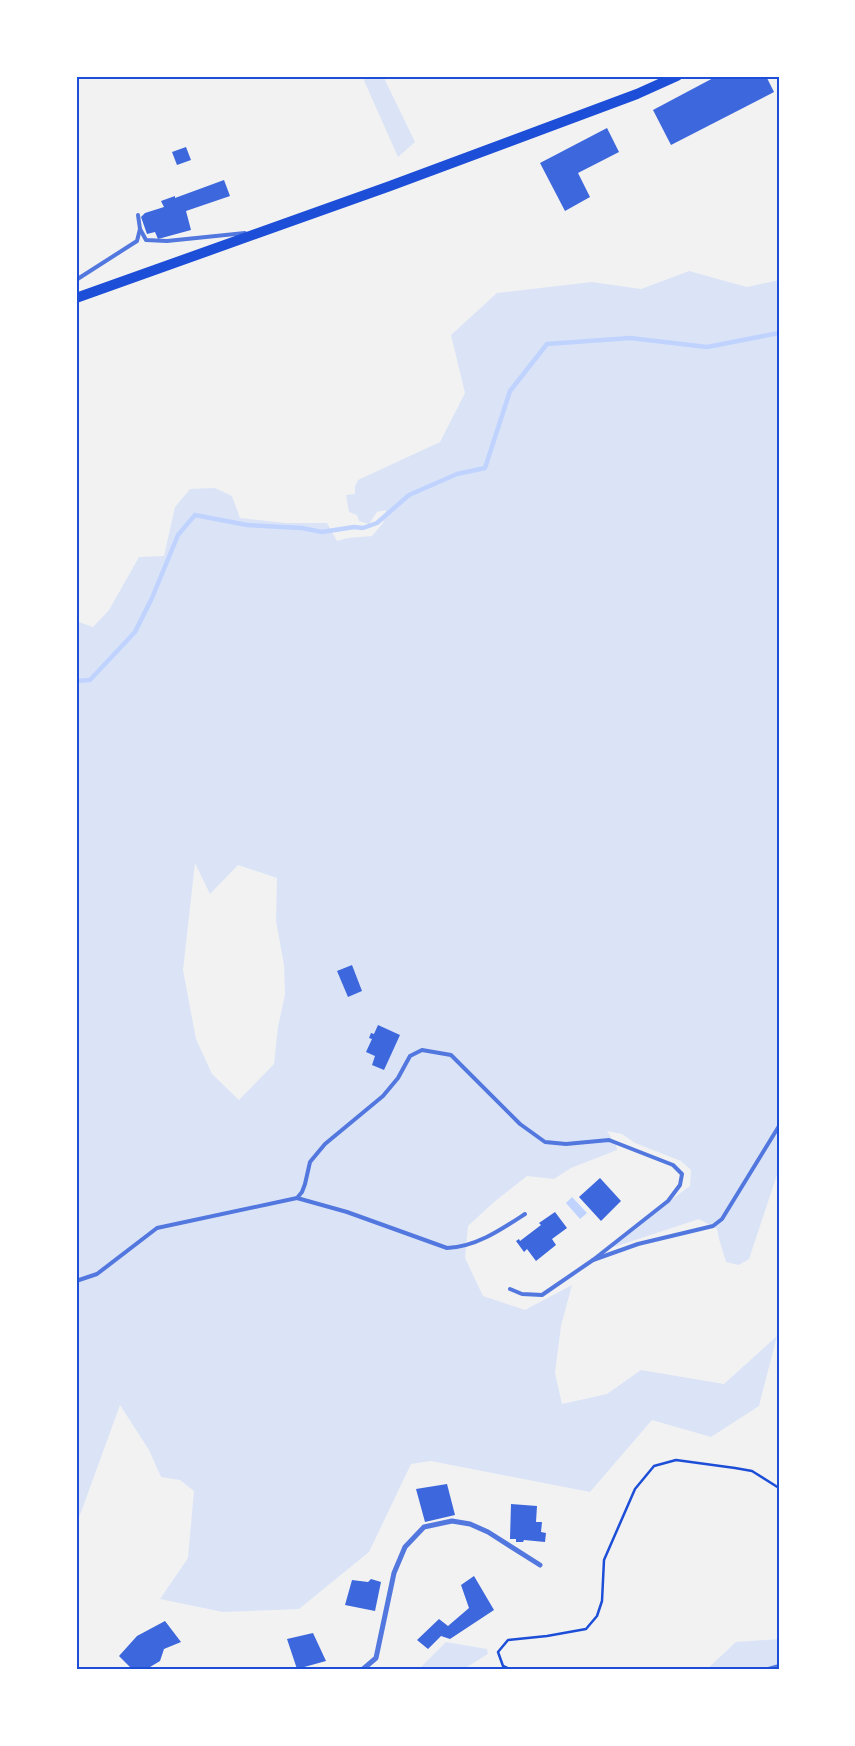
<svg xmlns="http://www.w3.org/2000/svg" width="855" height="1746" font-family="Commissioner,sans-serif">
	<style>
		.green { fill: #dbe4f7; fill-rule: evenodd }
		.water { fill: #bfd3fe }
		.lines { fill: none; stroke-linecap: round; stroke-linejoin: round }
		.stream { stroke: #bfd3fe; stroke-width: 4.5 }
		.building { fill: #3d67dc }
		.path { stroke: #1d4ed8; stroke-width: 2.5 }
		.service { stroke: #5277de; stroke-width: 4 }
		.minor { stroke: #5277de; stroke-width: 5 }
		.secondary { stroke: #1d4ed8; stroke-width: 10 }
		.neatline { fill: none; stroke: #1d4ed8; stroke-width: 2 }
	</style>
	<rect width="100%" height="100%" fill="#f2f2f2"/>
	<g class="green">
		<polygon points="362,76 383,76 415,142 398,157"/>
		<path d="M689,271L747,287L779,280V1169L749,1259L739,1265L726,1262L719,1239L717,1229L699,1219L614,1247H611V1244L690,1186L691,1170L681,1161L635,1143L622,1134L607,1131L616,1145L617,1150L571,1168L554,1179L527,1176L494,1202L468,1226L465,1258L483,1296L525,1310L572,1285L561,1326L555,1373L562,1404L607,1394L641,1370L724,1384L777,1336L759,1406L711,1437L652,1420L590,1492L431,1461L411,1464L369,1552L299,1609L223,1612L160,1599L188,1558L194,1491L180,1480L161,1477L149,1450L120,1405L76,1526V621L93,627L109,610L139,557L164,556L175,507L190,489L215,488L232,496L240,518L286,523H327L337,541L348,538L372,536L383,523L386,510L377,512L369,524L359,521L357,515L349,512L346,495L355,494V486L358,480L440,442L465,393L451,335L497,293L592,282L641,289ZM195,863L210,894L238,865L277,878L276,921L284,965L285,994L278,1027L274,1064L239,1100L212,1074L196,1039L183,970Z"/>
		<polygon points="779,1639 779,1670 706,1670 736,1642"/>
		<polygon points="446,1642 487,1649 488,1654 462,1670 418,1670"/>
	</g>
	<polygon class="water" points="572,1197 587,1213 580,1219 566,1203"/>
	<g class="lines">
		<polyline class="stream" points="76,681 90,680 135,632 152,598 178,535 195,515 247,525 302,528 322,532 354,527 363,528 377,523 409,495 457,474 485,468 510,391 547,344 630,338 707,347 779,333"/>
	</g>
	<g class="building">
		<polygon points="717,76 766,76 774,92 671,145 653,110"/>
		<polygon points="607,128 619,152 578,173 590,197 565,211 540,163"/>
		<polygon points="186,147 191,160 177,165 172,152"/>
		<polygon points="224,180 230,196 186,211 191,230 158,239 155,232 147,234 141,217 145,213 164,207 161,201 175,196 175,198"/>
		<polygon points="352,965 362,991 348,997 337,971"/>
		<polygon points="378,1025 400,1035 384,1070 372,1065 375,1056 366,1052 372,1039 369,1038 371,1033 374,1034"/>
		<polygon points="600,1178 621,1201 601,1221 579,1197"/>
		<polygon points="555,1212 567,1228 552,1239 556,1245 536,1261 527,1249 524,1252 516,1241 519,1239 520,1241 541,1225 539,1223"/>
		<polygon points="447,1484 455,1515 425,1522 416,1489"/>
		<polygon points="511,1504 537,1506 536,1522 542,1522 541,1532 546,1533 545,1542 524,1540 523,1542 516,1542 516,1539 510,1539"/>
		<polygon points="474,1576 494,1610 450,1639 441,1636 428,1649 417,1640 439,1619 448,1626 469,1608 461,1585"/>
		<polygon points="371,1579 381,1582 375,1611 345,1605 352,1580 368,1582"/>
		<polygon points="165,1621 181,1642 164,1649 160,1661 145,1670 133,1670 119,1656 137,1636"/>
		<polygon points="313,1633 326,1661 297,1669 287,1639"/>
	</g>
	<g class="lines">
		<polyline class="path" points="512,1670 503,1666 498,1652 508,1640 547,1636 586,1629 597,1616 602,1601 604,1560 635,1489 654,1466 676,1460 735,1468 752,1471 779,1488"/>
		<g class="service">
			<polyline points="138,215 140,229 146,240 167,241 245,233"/>
			<polyline points="76,280 137,241 140,229"/>
			<path d="M297,1198L347,1212L447,1248C476,1247 502,1229 525,1214"/>
			<polyline points="76,1281 97,1274 157,1228 297,1198 302,1192 305,1184 310,1162 325,1144 383,1096 398,1078 410,1056 422,1050 451,1055 520,1124 545,1142 566,1144 609,1140 673,1165 682,1174 680,1185 668,1201 593,1260"/>
			<polyline points="510,1289 522,1294 542,1295 593,1260 638,1244 713,1226 722,1219 779,1126"/>
			<polyline points="765,1670 779,1666"/>
		</g>
		<polyline class="minor" points="362,1670 376,1658 394,1573 405,1547 424,1527 452,1521 470,1524 488,1532 540,1565"/>
		<polyline class="secondary" points="76,298 390,186 637,94 677,76"/>
	</g>
	<rect width="855" height="1746" fill="none" stroke="#ffffff" stroke-width="155"/>
	<rect x="78" y="78" width="700" height="1590" class="neatline"/>
</svg>
